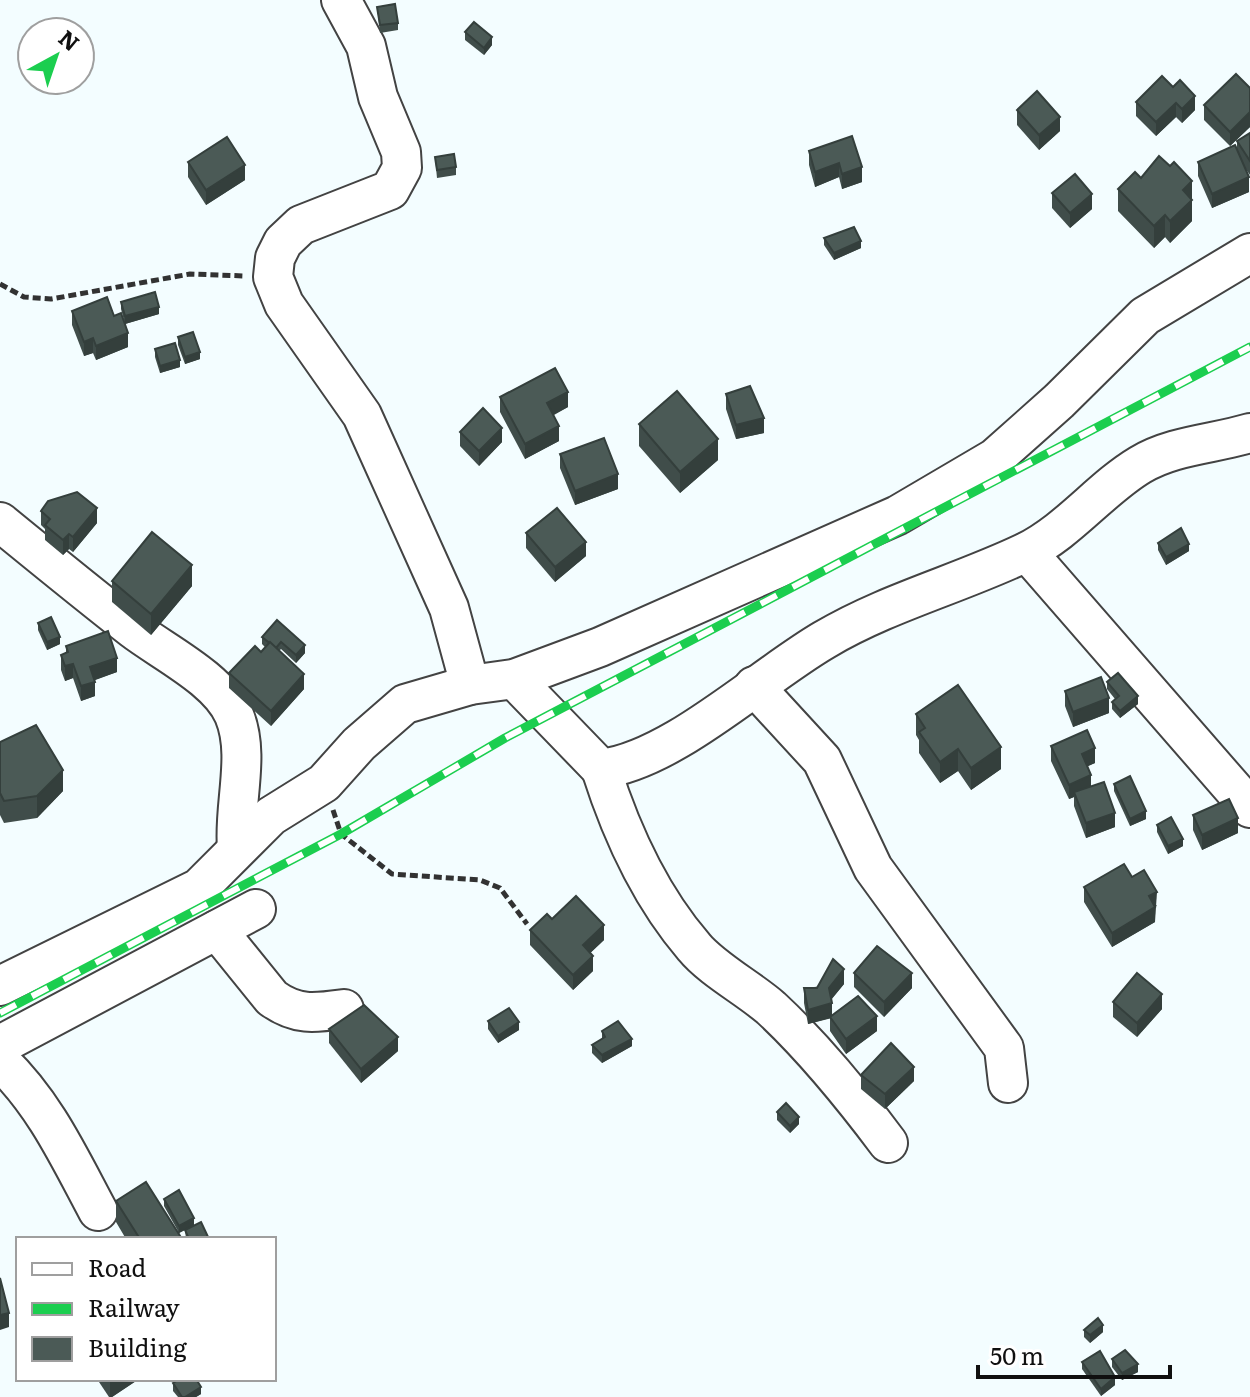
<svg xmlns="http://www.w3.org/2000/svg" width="1250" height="1397" font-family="Literata,serif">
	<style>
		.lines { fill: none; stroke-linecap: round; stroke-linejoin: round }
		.minor-casing { stroke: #434343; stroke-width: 42 }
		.path { stroke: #323232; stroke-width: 5; stroke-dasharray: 8 4; stroke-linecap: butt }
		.minor { stroke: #fff; stroke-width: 38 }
		.rail-casing { stroke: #1bce4f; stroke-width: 9 }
		.rail { stroke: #fff; stroke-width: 6; stroke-dasharray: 18; stroke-linecap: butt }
		.wall { fill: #404d4a }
		.shaded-wall { fill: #343f3c }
		.building { fill: #4b5a56; stroke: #343f3c; stroke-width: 2 }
	</style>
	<rect width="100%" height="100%" fill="#f3fdff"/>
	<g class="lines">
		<defs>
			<g id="minor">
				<polyline points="341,0 366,46 378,97 401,152 402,168 390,190 301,225 283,242 275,258 273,277 284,304 362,415 449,608 470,685"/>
				<path d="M0,522C44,558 88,594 133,629C163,652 219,679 234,715C251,755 233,806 237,848"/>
				<polyline points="1027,552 1250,808"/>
				<path d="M514,679L601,769C673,760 759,678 824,640C886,603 959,584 1024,553C1068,532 1100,489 1140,465C1173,445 1214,444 1250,433"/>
				<polyline points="754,686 822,760 873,868 1004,1048 1008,1083"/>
				<path d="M601,769C621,832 650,896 694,947C712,969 748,988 771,1008C815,1049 852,1095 888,1143"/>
				<path d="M217,930L272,998C297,1016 315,1013 344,1009"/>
				<polyline points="0,986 199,888 271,816 324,783 359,744 405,704 470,685 514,679 600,647 898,515 995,458 1059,401 1145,316 1250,253"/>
				<polyline points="0,1045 256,909"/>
				<path d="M0,1061C45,1104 69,1157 98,1211"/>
			</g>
		</defs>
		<use href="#minor" class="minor-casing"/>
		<g class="path">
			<polyline points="0,284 24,297 51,299 190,274 245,276"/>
			<polyline points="333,810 341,834 392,874 480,880 500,888 527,924"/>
		</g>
		<use href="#minor" class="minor"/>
		<defs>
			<polyline id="rail" points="0,1013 341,834 505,738 1250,347"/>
		</defs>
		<use href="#rail" class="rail-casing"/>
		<use href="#rail" class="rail"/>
	</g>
	<g class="wall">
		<polygon points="377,7 398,23 398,30 380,33"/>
		<polygon points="465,32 492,45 484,55 465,40"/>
		<polygon points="1162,76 1195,110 1182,123 1176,117 1156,136 1136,116 1136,102"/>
		<polygon points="1250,88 1250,127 1230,146 1204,120 1204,105"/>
		<polygon points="1017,110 1060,131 1039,150 1017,125"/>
		<polygon points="1250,133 1250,175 1245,168 1249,192 1212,208 1198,176 1198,162 1237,151 1237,141"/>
		<polygon points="852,136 862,182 842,189 839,177 815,187 809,165 809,151"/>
		<polygon points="435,157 456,167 456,175 437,178"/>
		<polygon points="188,162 245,180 206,205 188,177"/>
		<polygon points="1170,166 1192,181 1192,221 1170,243 1165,237 1154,248 1118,211 1118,189 1141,178"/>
		<polygon points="1052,193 1092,209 1070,228 1052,208"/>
		<polygon points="824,238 861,248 834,260 824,245"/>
		<polygon points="121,302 159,314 125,324 121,309"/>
		<polygon points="72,311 114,316 128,347 96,360 93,353 84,356 72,325"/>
		<polygon points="178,337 200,359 185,364 178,345"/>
		<polygon points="155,349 180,367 160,373 155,357"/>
		<polygon points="726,394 764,433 736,439 726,409"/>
		<polygon points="500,397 568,407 554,415 559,441 525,459 500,412"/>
		<polygon points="639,424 718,460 680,493 639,446"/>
		<polygon points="460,432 502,442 479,466 460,446"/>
		<polygon points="560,454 618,489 575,505 560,468"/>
		<polygon points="41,511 97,523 73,552 69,549 63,555 45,540 45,529 41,525"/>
		<polygon points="526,533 586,556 555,582 526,548"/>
		<polygon points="1158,543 1189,551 1166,565 1158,550"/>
		<polygon points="112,581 192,586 151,635 112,602"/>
		<polygon points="277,620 305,653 296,663 281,649 279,651 304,689 271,726 229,688 229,673 261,652 265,647 262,644 262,637"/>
		<polygon points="38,623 60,644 47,650 38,630"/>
		<polygon points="66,646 117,672 94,680 95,696 81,701 73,678 65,681 61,670 61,655 66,653"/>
		<polygon points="1107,682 1138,704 1120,718 1112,709 1112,702 1115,699 1107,689"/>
		<polygon points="1065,691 1109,713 1073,727 1065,706"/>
		<polygon points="916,714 1001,769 971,790 958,771 940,783 919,753 919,740 916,735"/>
		<polygon points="0,742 63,791 37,818 4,823 0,815"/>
		<polygon points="1051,746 1095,763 1087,766 1091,786 1115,827 1086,838 1074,806 1074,797 1069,799 1051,761"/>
		<polygon points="1114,784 1146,819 1130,826 1114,791"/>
		<polygon points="1193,815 1238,833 1202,850 1193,830"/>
		<polygon points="1157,825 1183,846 1168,854 1157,832"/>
		<polygon points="1132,877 1157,906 1155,907 1155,922 1112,947 1084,902 1084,887"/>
		<polygon points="552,919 604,940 590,953 593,971 573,990 530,945 530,930"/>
		<polygon points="854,973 912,988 884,1017 854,987"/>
		<polygon points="844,984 831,1000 832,1015 877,1031 846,1054 830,1031 830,1018 808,1024 804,1003 804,988"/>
		<polygon points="1113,1002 1162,1009 1137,1037 1113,1017"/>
		<polygon points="488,1021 519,1030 498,1043 488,1029"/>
		<polygon points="329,1029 398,1051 361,1083 329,1043"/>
		<polygon points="602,1031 632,1046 602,1063 592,1053 592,1045 602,1039"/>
		<polygon points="861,1075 914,1081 885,1109 861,1089"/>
		<polygon points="777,1112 799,1124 790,1133 777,1120"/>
		<polygon points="164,1199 209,1239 186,1239 185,1230 179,1233 182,1239 126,1239 116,1222 116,1201 178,1231 164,1206"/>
		<polygon points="1084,1330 1103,1332 1090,1343 1084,1337"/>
		<polygon points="1112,1359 1138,1372 1122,1380 1112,1367"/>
		<polygon points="1082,1362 1115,1385 1101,1396 1082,1369"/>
		<polygon points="97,1379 139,1379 112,1397 109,1397"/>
		<polygon points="173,1383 201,1394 196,1397 178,1397 173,1391"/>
	</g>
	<g class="shaded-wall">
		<polygon points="492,37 492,45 484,55 484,48"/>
		<polygon points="1195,96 1195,110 1182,123 1182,109"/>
		<polygon points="1176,103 1176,117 1156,136 1156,122"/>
		<polygon points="1250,112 1250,127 1230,146 1230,132"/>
		<polygon points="1060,117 1060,131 1039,150 1039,135"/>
		<polygon points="839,163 839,177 815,187 815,172"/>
		<polygon points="245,165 245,180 206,205 206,190"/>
		<polygon points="862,167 862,182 842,189 842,174"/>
		<polygon points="1249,177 1249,192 1212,208 1212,194"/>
		<polygon points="1192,181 1192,221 1170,243 1170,221 1183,190"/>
		<polygon points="1092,194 1092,209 1070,228 1070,213"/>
		<polygon points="1165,215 1165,237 1154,248 1154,226"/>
		<polygon points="861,241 861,248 834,260 834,253"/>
		<polygon points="159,307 159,314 125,324 125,316"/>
		<polygon points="128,333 128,347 96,360 96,346"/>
		<polygon points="93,338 93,353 84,356 84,342"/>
		<polygon points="200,352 200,359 185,364 185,357"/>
		<polygon points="180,360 180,367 160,373 160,366"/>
		<polygon points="568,392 568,407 547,418 547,403"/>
		<polygon points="764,418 764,433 736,439 736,425"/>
		<polygon points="559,426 559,441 525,459 525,444"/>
		<polygon points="502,428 502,442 479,466 479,451"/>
		<polygon points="718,439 718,460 680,493 680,472"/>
		<polygon points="618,474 618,489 575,505 575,491"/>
		<polygon points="97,508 97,523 73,552 73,537"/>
		<polygon points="69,534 69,549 63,555 63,540"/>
		<polygon points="586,542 586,556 555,582 555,567"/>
		<polygon points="1189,544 1189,551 1166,565 1166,557"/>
		<polygon points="192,565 192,586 151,635 151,614"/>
		<polygon points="60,637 60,644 47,650 47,642"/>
		<polygon points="305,645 305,653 296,663 296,655"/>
		<polygon points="117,658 117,672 90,682 90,667"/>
		<polygon points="73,664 73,678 65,681 65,666"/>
		<polygon points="304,674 304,689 271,726 271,711"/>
		<polygon points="95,682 95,696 81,701 81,686"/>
		<polygon points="1138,696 1138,704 1120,718 1120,711"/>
		<polygon points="1109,698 1109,713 1073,727 1073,712"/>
		<polygon points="1001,747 1001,769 971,790 971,768"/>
		<polygon points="1095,748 1095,763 1082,769 1082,754"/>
		<polygon points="958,749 958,771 940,783 940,762"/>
		<polygon points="63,770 63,791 37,818 37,796"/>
		<polygon points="1091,775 1091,789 1074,792 1074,797 1069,799 1069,785"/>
		<polygon points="1146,811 1146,819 1130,826 1130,819"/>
		<polygon points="1115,813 1115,827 1086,838 1086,823"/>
		<polygon points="1238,818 1238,833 1202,850 1202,835"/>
		<polygon points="1183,839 1183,846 1168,854 1168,846"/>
		<polygon points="1157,892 1155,922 1112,947 1112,933 1149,896"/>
		<polygon points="604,925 604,940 583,960 583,945"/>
		<polygon points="593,956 593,971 573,990 573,975"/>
		<polygon points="844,969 844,984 829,1002 829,988"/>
		<polygon points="912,973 912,988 884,1017 884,1002"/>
		<polygon points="1162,994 1162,1009 1137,1037 1137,1023"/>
		<polygon points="832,1003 832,1018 808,1024 808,1010"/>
		<polygon points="877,1016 877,1031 846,1054 846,1039"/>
		<polygon points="519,1022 519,1030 498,1043 498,1036"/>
		<polygon points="398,1037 398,1051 361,1083 361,1069"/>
		<polygon points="632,1039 632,1046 602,1063 602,1055"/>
		<polygon points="914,1067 914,1081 885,1109 885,1094"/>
		<polygon points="799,1117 799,1124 790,1133 790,1126"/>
		<polygon points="194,1218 194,1225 179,1233 179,1226"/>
		<polygon points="9,1313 9,1327 0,1330 0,1315"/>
		<polygon points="1103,1325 1103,1332 1090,1343 1090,1335"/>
		<polygon points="1138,1364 1138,1372 1122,1380 1122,1373"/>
		<polygon points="1115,1377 1115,1385 1101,1396 1101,1389"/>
		<polygon points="110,1379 139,1379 112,1397 110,1397"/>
		<polygon points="201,1387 201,1394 196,1397 185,1397"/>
	</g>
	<g class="building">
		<polygon points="395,4 398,23 380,25 377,7"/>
		<polygon points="474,22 492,37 484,48 465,32"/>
		<polygon points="1236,74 1250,88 1250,112 1230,132 1204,105"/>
		<polygon points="1162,76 1173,87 1180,80 1195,96 1182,109 1176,103 1156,122 1136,102"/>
		<polygon points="1037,91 1060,117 1039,135 1017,110"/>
		<polygon points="1250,133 1250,161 1237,141"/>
		<polygon points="852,136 862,167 842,174 839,163 815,172 809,151"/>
		<polygon points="227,137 245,165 206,190 188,162"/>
		<polygon points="1235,145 1249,177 1212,194 1198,162"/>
		<polygon points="454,154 456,167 437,170 435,157"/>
		<polygon points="1159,156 1170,166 1174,162 1192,181 1183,190 1192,200 1170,221 1165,215 1154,226 1118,189 1135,172 1141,178"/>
		<polygon points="1075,174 1092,194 1070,213 1052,193"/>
		<polygon points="854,227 861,241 834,253 824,238"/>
		<polygon points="155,292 159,307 125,316 121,302"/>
		<polygon points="107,297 114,316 121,313 128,333 96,346 93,338 84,342 72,311"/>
		<polygon points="193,332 200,352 185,357 178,337"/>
		<polygon points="175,343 180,360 160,366 155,349"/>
		<polygon points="555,368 568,392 547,403 559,426 525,444 500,397"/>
		<polygon points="750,386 764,418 736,425 726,394"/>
		<polygon points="677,391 718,439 680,472 639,424"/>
		<polygon points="483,408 502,428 479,451 460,432"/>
		<polygon points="604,438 618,474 575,491 560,454"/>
		<polygon points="77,492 97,508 73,537 69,534 63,540 45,525 50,519 41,511 48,501"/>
		<polygon points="557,508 586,542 555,567 526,533"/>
		<polygon points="1181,528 1189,544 1166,557 1158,543"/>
		<polygon points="152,532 192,565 151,614 112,581"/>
		<polygon points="51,617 60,637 47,642 38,623"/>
		<polygon points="277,620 305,645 296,655 281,642 276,648 262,637"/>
		<polygon points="108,631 117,658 90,667 95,682 81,686 73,664 65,666 61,655 68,652 66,646"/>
		<polygon points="270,642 304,674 271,711 229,673 255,646 261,652"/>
		<polygon points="1118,673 1138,696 1120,711 1112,702 1119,696 1107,682"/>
		<polygon points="1101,677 1109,698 1073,712 1065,691"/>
		<polygon points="958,685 1001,747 971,768 958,749 940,762 919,732 925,728 916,714"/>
		<polygon points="36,725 63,770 37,796 4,801 0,793 0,742"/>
		<polygon points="1087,730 1095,748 1082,754 1091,775 1069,785 1051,746"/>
		<polygon points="1130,776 1146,811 1130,819 1114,784"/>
		<polygon points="1104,782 1115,813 1086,823 1074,792"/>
		<polygon points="1229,799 1238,818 1202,835 1193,815"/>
		<polygon points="1171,817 1183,839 1168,846 1157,825"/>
		<polygon points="1124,864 1132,877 1144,870 1157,892 1149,896 1155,907 1112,933 1084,887"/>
		<polygon points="576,896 604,925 583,945 593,956 573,975 530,930 547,914 552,919"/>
		<polygon points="877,946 912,973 884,1002 854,973"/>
		<polygon points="833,959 844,969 829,988 832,1003 808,1010 804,988 817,988"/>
		<polygon points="1137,973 1162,994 1137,1023 1113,1002"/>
		<polygon points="858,996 877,1016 846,1039 830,1017"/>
		<polygon points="364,1005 398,1037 361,1069 329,1029"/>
		<polygon points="509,1008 519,1022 498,1036 488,1021"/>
		<polygon points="618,1021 632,1039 602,1055 592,1045 605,1037 602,1031"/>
		<polygon points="891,1043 914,1067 885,1094 861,1075"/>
		<polygon points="786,1103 799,1117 790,1126 777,1112"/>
		<polygon points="146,1182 182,1239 140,1239 116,1201"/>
		<polygon points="179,1190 194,1218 179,1226 164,1199"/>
		<polygon points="201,1222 209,1239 189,1239 185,1230"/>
		<polygon points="0,1278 9,1313 0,1315"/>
		<polygon points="1098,1318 1103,1325 1090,1335 1084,1330"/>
		<polygon points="1125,1350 1138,1364 1122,1373 1112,1359"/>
		<polygon points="1100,1351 1115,1377 1101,1389 1082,1362"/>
		<polygon points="180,1379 196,1379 201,1387 185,1397 182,1397 173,1383"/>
	</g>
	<rect x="16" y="1237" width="260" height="144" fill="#ffffff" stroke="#9f9f9f" stroke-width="2"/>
	<rect x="32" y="1263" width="40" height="12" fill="#ffffff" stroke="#9f9f9f" stroke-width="2"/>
	<text x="88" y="1277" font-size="24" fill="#101010">Road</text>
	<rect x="32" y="1303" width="40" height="12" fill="#1bce4f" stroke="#9f9f9f" stroke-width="2"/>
	<text x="88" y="1317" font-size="24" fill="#101010">Railway</text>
	<rect x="32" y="1337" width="40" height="24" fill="#4b5a56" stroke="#9f9f9f" stroke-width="2"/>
	<text x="88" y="1357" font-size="24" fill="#101010">Building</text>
	<g transform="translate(56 56) rotate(40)"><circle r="38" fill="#ffffff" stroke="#9f9f9f" stroke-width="2"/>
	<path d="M0-6L14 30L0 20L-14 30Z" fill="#1bce4f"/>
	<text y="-12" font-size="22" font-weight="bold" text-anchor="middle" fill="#101010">N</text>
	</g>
	<path d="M978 1365v12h192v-12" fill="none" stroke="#101010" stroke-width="4"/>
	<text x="990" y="1365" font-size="24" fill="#101010" stroke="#ffffff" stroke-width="6" paint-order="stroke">50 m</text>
</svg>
